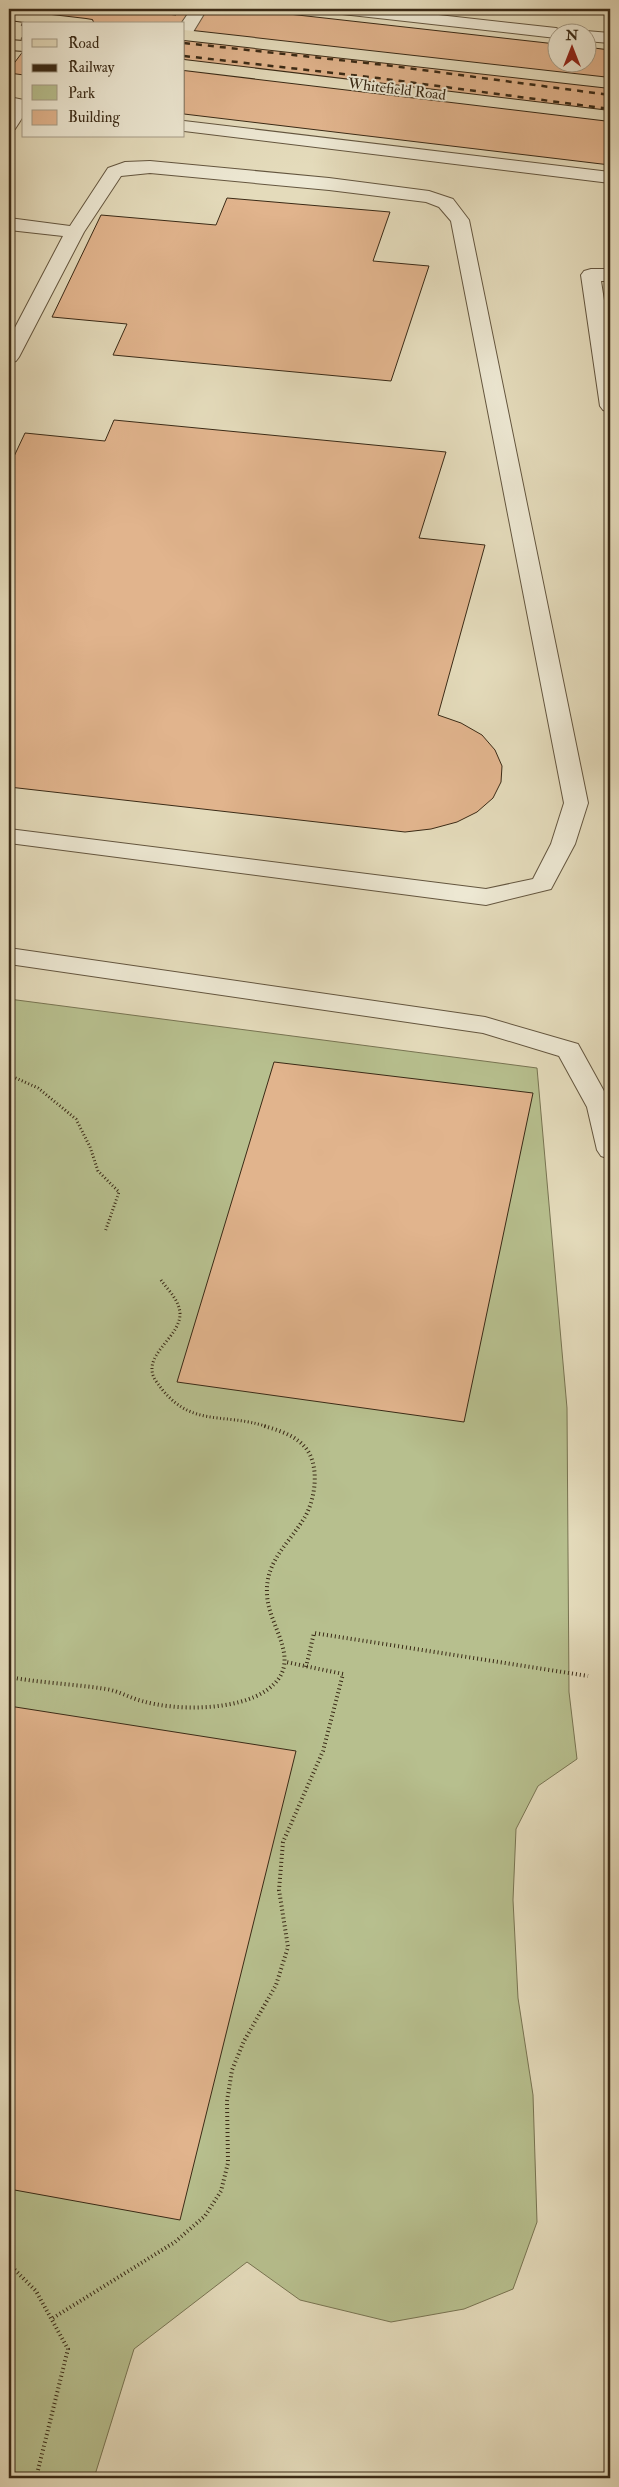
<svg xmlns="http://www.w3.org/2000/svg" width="619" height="2487" font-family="'IM FELL Double Pica',serif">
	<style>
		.green { fill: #b7bf8e; stroke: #787452 }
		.building { fill: #e1b48d; stroke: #3a2a16 }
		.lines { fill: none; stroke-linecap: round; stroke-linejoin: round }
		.service-casing { stroke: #64563f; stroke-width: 2 }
		.minor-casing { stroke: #64563f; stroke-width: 2 }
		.tertiary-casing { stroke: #64563f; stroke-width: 2 }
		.primary-casing { stroke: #3a2a16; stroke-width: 2 }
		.path-far1 { stroke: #3a2a16; stroke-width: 3; stroke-dasharray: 1 2.5; stroke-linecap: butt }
		.path { stroke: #3a2a16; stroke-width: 4; stroke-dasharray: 1 3; stroke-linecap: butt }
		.service { fill: #ede8d3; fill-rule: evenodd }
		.minor { fill: #ede8d3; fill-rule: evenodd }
		.tertiary { fill: #ede8d3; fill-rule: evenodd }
		.primary { fill: #e4dbbb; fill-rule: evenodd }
		.rail { stroke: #3a2a16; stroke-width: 2.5; stroke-dasharray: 6 6; stroke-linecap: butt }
		.labels { text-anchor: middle; stroke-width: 4; stroke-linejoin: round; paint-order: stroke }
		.far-street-label { font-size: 15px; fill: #3a2a16; stroke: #ede8d3 }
	</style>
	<rect width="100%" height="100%" fill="#e4dbbb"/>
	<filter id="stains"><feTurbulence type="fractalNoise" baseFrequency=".004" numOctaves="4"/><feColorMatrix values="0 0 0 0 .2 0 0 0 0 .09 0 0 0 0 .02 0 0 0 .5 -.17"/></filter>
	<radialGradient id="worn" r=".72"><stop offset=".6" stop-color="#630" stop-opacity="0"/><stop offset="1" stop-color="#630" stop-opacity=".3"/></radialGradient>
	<polygon class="green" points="9,999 537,1068 567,1408 569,1692 577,1759 538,1786 516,1829 513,1900 518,1998 533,2095 537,2222 513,2289 464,2309 391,2322 300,2300 247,2262 134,2349 94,2478 9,2478"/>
	<g class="building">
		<polygon points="54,9 121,9 176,15 180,9 244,9 556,44 556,62 586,62 586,47 610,50 610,165 184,114 184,24 43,24"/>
		<polygon points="24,50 24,75 9,73 9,70"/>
		<polygon points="227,198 390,212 373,261 429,266 391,381 113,355 127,324 52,317 101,215 216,225"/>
		<polygon points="114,420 446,452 419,538 485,545 438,715 461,723 482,735 495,750 502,766 501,782 493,798 477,812 457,822 431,829 405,832 9,787 9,467 25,433 105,441"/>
		<polygon points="274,1062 533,1093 464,1422 177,1382"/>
		<polygon points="9,1706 296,1751 180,2220 9,2189"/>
	</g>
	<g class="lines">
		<defs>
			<g id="service">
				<polygon points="150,161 329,178 429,191 453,199 469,220 588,803 575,844 551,889 486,905 9,843 9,829 486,889 533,879 551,844 564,803 451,221 439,207 426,202 329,190 150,173 121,176 84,232 19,357 16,361 9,363 9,339 63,236 9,230 9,218 70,226 108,168 125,162"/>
				<polygon points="591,269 610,269 610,281 601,281 610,339 610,412 603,410 600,406 581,275 584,271"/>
			</g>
			<g id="minor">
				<polygon points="334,9 385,9 556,28 564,32 556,32 556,38 342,14 336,13"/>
				<polygon points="586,31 610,33 610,43 586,41 586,32 580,32"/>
				<polygon points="21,100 24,100 24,115 15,129 9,130 9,111 15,101"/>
				<polygon points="9,948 485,1017 578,1044 610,1102 610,1159 601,1156 597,1150 587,1107 559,1056 483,1033 9,964"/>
			</g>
			<g id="tertiary">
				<polygon points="191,9 207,9 190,37 184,38 184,24 181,24"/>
				<polygon points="9,97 24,100 24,110 9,107"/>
				<polygon points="184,121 610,172 610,183 184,131"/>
			</g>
			<g id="primary">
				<polygon points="9,10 86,19 92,20 94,24 40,24 9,20"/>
				<polygon points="184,30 610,78 610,88 184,40"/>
				<polygon points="9,40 24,41 24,51 9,50"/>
				<polygon points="184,60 610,111 610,121 184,70"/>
			</g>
		</defs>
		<use href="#service" class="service-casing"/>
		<use href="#minor" class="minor-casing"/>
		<use href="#tertiary" class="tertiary-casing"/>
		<use href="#primary" class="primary-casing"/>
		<g class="path-far1">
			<polyline points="9,1075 38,1088 76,1119 90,1147 98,1171 119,1192 105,1232"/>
			<path d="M161,1280C168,1290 179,1300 180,1313C181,1338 139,1356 156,1381C189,1430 221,1411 268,1427"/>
		</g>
		<g class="path">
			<polyline points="306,1667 314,1633 588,1676"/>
			<path d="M9,1677C41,1683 74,1684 106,1689C119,1691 130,1698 142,1701C176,1711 237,1711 267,1690C306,1662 268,1628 267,1594C265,1560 291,1542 306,1515C316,1496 320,1463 304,1446C294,1435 278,1430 264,1426"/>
			<polyline points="9,2264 36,2291 68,2349 36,2478"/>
			<polyline points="53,2318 175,2242 205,2216 221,2191 228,2163 227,2101 232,2070 244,2041 276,1985 288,1947 279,1890 283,1842 323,1751 343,1674 286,1662"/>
		</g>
		<use href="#service" class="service"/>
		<use href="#minor" class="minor"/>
		<use href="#tertiary" class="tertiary"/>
		<use href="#primary" class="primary"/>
		<g class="rail">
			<polyline points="9,24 24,25"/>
			<polyline points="9,37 24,39"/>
			<polyline points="184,43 385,65 610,95"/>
			<polyline points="184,56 378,78 610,109"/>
		</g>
	</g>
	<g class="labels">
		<g class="far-street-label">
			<text transform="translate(397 89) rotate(7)" y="5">Whitefield Road</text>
		</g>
	</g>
	<rect width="619" height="2487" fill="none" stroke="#e4dbbb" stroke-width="30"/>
	<rect x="10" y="10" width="599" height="2467" fill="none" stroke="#3a2a16" stroke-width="2.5"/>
	<rect x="15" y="15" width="589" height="2457" fill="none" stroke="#3a2a16"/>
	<rect x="22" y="22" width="162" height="115" fill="#ede8d3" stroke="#a59c87"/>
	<rect x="32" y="39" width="25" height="8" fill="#e4dbbb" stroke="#a59c87"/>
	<text x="68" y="48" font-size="15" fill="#3a2a16">Road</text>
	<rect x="32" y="64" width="25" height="8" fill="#3a2a16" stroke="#a59c87"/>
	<text x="68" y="72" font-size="15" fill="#3a2a16">Railway</text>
	<rect x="32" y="85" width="25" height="15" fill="#b7bf8e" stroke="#a59c87"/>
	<text x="68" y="98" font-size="15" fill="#3a2a16">Park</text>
	<rect x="32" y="110" width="25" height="15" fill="#e1b48d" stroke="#a59c87"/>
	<text x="68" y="122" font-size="15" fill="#3a2a16">Building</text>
	<g transform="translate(572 48)"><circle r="24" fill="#ede8d3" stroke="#a59c87"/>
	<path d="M0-4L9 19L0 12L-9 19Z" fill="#8f2418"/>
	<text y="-8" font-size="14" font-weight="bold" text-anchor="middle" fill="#3a2a16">N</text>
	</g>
	<rect width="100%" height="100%" filter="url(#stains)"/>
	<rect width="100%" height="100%" fill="url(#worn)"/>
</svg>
